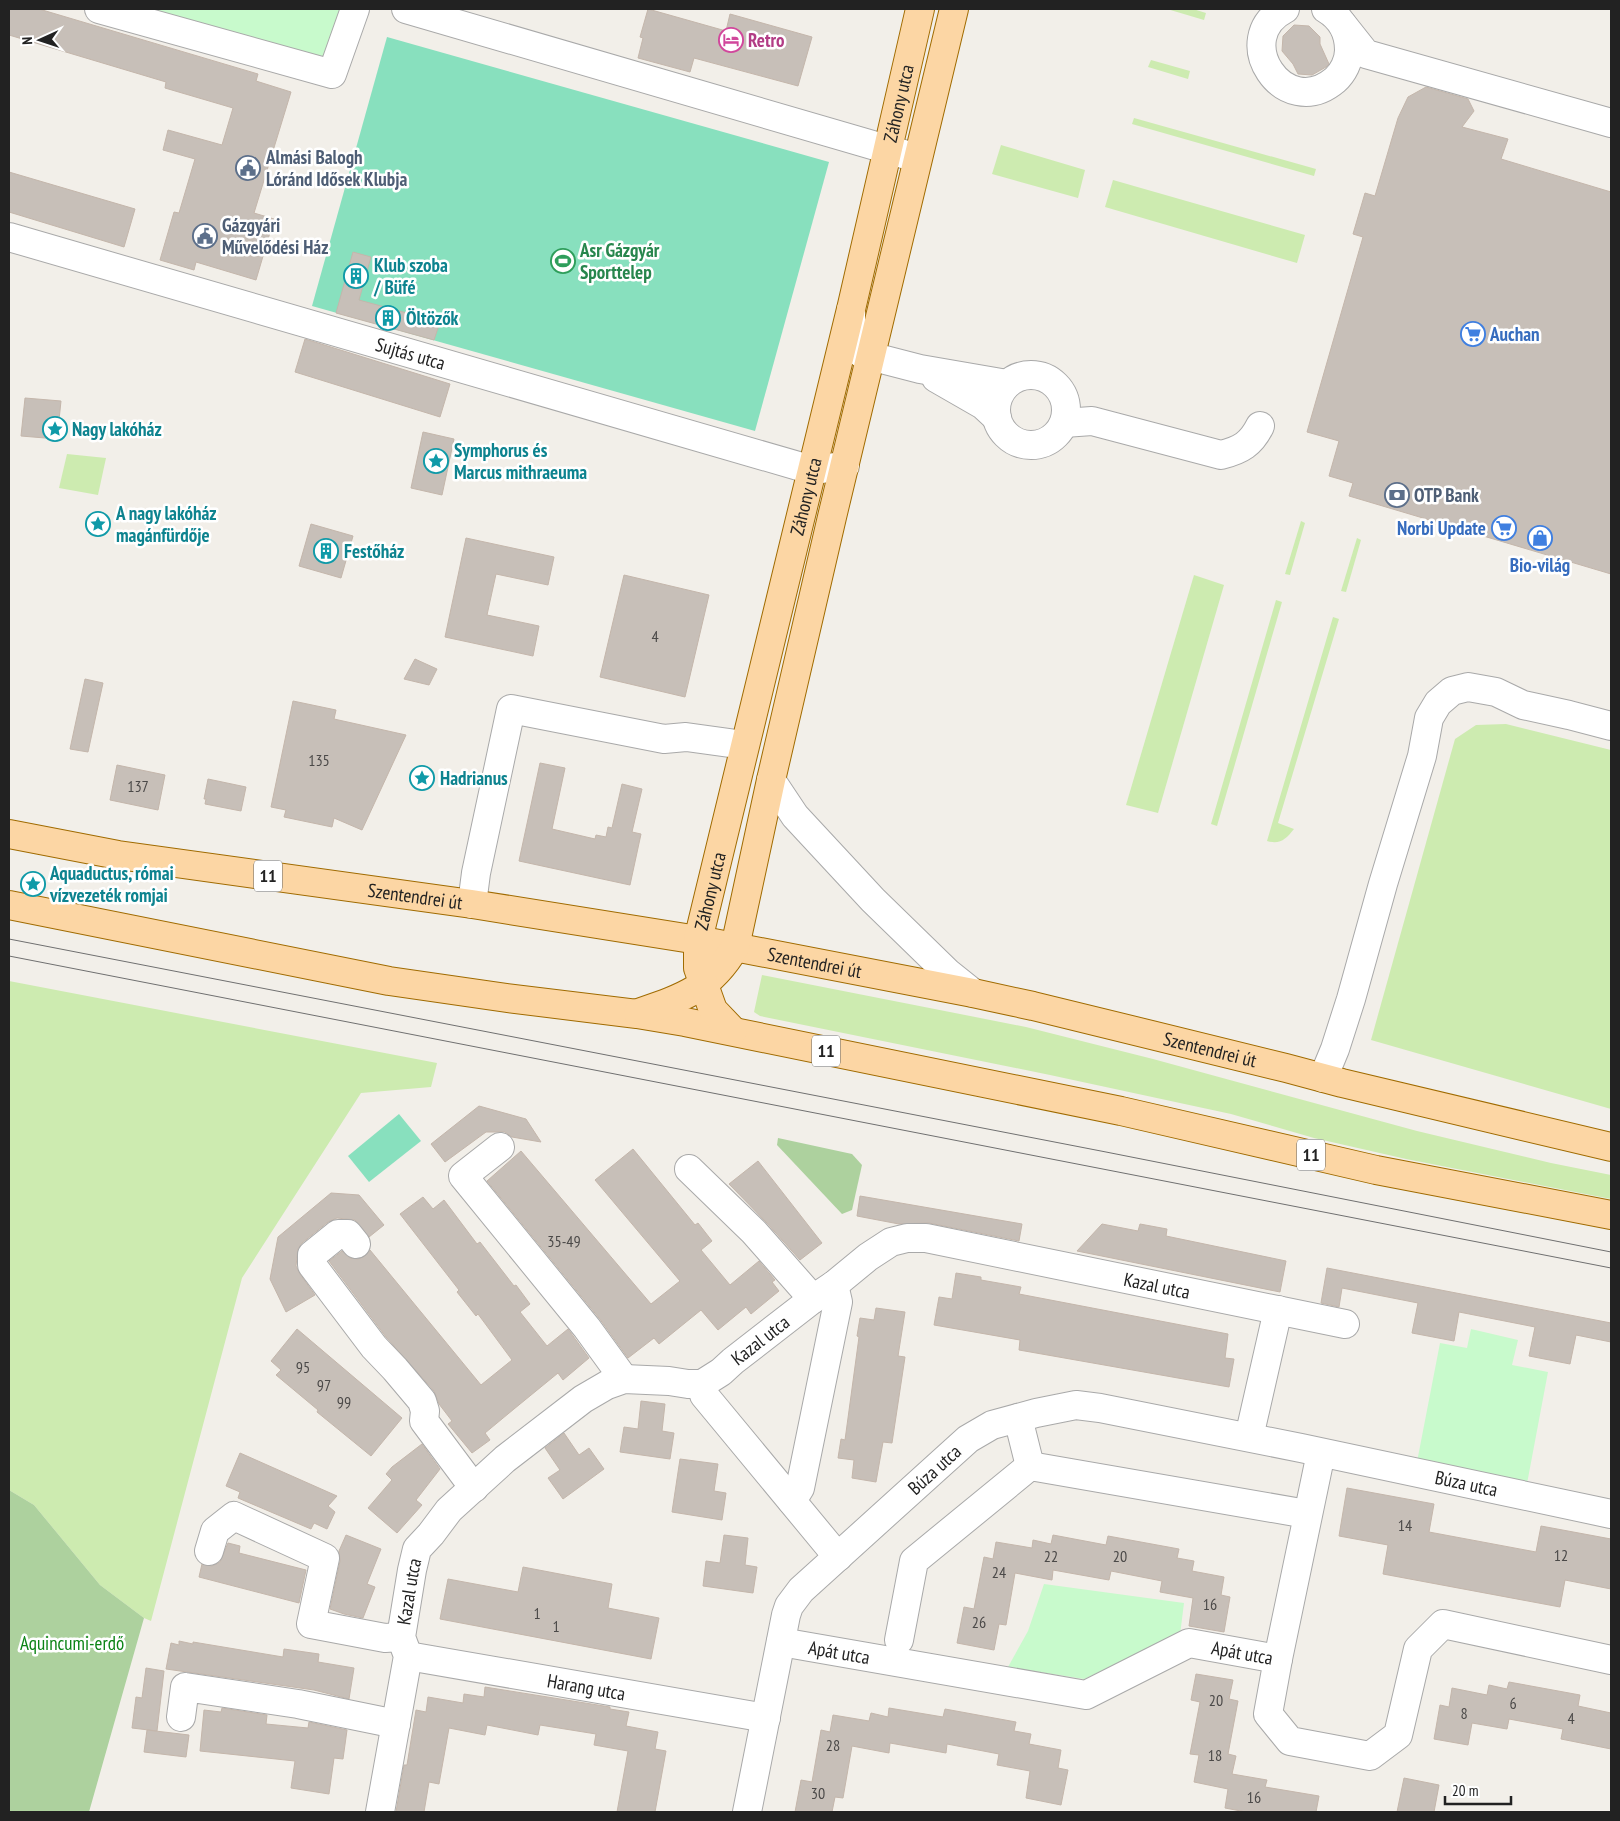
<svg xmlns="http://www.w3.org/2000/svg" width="1620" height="1821" font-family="'PT Sans Narrow',sans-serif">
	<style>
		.grass { fill: #cdebb0 }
		.forest { fill: #add19e }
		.park { fill: #c8facc }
		.pitch { fill: #88e0be }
		.building { fill: #c7bfb8; stroke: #c4b6ab }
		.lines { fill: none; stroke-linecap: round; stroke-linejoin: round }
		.minor-casing { stroke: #a9a9a9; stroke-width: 30 }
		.major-casing { stroke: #a06b00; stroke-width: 30 }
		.minor { stroke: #fff; stroke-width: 28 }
		.major { stroke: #fcd6a4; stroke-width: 28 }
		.tram { stroke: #707070; stroke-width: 1 }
		.labels { text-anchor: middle; stroke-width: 5; stroke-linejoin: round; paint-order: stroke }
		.number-label { font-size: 16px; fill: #4b4948 }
		.shield { fill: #fff; stroke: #646464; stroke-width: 1 }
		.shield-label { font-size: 18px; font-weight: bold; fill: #222 }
		.hotel-label { font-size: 19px; font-weight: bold; fill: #b23c85; stroke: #fff; text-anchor: start }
		.street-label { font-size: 19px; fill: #222; stroke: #fff }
		.service-label { font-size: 19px; font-weight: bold; fill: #4e5e75; stroke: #fff; text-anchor: start }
		.leisure-label { font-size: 19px; font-weight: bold; fill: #27864d; stroke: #fff; text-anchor: start }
		.culture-label { font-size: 19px; font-weight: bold; fill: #0d838f; stroke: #fff; text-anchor: start }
		.shop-label { font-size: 19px; font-weight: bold; fill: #366cbe; stroke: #fff; text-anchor: start }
		.park-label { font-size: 19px; fill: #0c8416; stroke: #fff }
	</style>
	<rect width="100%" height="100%" fill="#f2efe9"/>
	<g class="grass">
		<polygon points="1167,9 1193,9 1206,13 1204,20"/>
		<polygon points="1151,60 1190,71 1188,79 1148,67"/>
		<polygon points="1134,118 1316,169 1314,176 1132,124"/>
		<polygon points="1001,145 1085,170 1078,198 992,174"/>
		<polygon points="1113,180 1305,235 1297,263 1105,207"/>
		<polygon points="67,454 106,458 98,495 59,488"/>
		<polygon points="1301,521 1305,523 1290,575 1285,574"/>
		<polygon points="1357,538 1361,540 1346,592 1341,591"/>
		<polygon points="1194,575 1224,585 1158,813 1126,805"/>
		<polygon points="1276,600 1282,602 1217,826 1211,824"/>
		<path d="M1333,617L1339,619L1278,823L1294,829C1286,839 1280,845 1267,841Z"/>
		<polygon points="1476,725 1506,724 1611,750 1611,1109 1371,1040 1455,739"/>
		<polygon points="762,975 1026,1027 1153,1059 1417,1131 1551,1163 1611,1175 1611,1199 1406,1159 1314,1138 1231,1114 1050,1075 760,1016 754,1012"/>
		<polygon points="9,981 437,1063 431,1087 361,1093 242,1278 151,1621 144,1618 100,1585 34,1505 9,1490"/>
	</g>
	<g class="forest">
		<polygon points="778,1138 852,1154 862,1165 852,1210 842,1214 777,1145"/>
		<polygon points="9,1490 34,1505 100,1585 144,1618 89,1812 9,1812"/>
	</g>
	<g class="park">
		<polygon points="140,9 342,9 327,62"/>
		<polygon points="1471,1329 1518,1340 1512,1365 1548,1372 1526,1489 1416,1467 1440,1343 1467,1348"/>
		<polygon points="1044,1584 1184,1603 1180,1635 1084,1679 1008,1667 1028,1631"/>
	</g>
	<g class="pitch">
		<polygon points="387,37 829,162 755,431 312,306"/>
		<polygon points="399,1114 421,1141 369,1182 348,1156"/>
	</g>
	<g class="building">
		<polygon points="9,9 39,9 258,74 256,81 291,92 254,213 274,219 256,280 196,262 194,270 160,260 174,212 179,213 195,159 163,150 168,130 222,145 233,108 165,88 166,82 9,35"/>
		<polygon points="648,9 726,31 730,14 812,37 798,86 694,58 690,72 638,58 643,38 640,37"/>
		<polygon points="1294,25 1309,26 1320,37 1320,44 1329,64 1326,67 1312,75 1298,74 1293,64 1282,51 1283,36"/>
		<polygon points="1426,87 1468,99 1474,111 1462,127 1508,139 1501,159 1611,192 1611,574 1349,496 1353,483 1329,476 1339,441 1307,432 1363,237 1353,234 1365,193 1375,196 1398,118 1408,97"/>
		<polygon points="9,172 135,209 124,247 9,212"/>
		<polygon points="353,252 371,257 359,300 440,322 434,340 336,313"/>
		<polygon points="305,339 450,384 440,417 295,372"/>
		<polygon points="25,398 61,401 57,439 21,436"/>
		<polygon points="423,432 454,439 442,495 411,488"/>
		<polygon points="311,524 353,536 341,578 299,566"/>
		<polygon points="466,538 554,557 548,585 496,574 487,615 539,626 533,656 445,637"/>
		<polygon points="624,575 709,595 685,697 600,677"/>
		<polygon points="415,659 437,669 429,685 404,679"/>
		<polygon points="85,679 103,683 88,752 70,749"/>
		<polygon points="293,701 336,710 334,719 406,735 362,830 334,818 332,827 284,817 286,810 271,807"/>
		<polygon points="540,763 565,768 552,829 595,839 596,835 606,837 608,827 612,828 622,784 642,789 632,832 641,834 630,885 519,861"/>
		<polygon points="117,765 165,775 158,810 110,800"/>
		<polygon points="208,779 246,787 241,811 205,804 206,799 204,799"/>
		<polygon points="479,1106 526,1119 541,1142 512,1137 505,1132 486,1132 445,1162 431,1144"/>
		<polygon points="633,1149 695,1225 698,1223 712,1241 701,1250 730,1285 759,1261 775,1280 772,1282 779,1291 751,1314 746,1307 718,1330 701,1310 659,1344 654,1338 628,1358 599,1318 487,1181 521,1151 651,1304 680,1281 595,1180"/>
		<polygon points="758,1161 822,1243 800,1260 766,1222 729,1184"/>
		<polygon points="331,1193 359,1195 384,1225 369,1237 355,1220 337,1218 328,1222 302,1243 298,1249 296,1266 300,1274 315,1295 286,1312 270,1279 278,1237"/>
		<polygon points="860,1196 1022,1224 1019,1241 929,1223 899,1224 857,1216"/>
		<polygon points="423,1197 433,1209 444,1200 477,1244 480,1242 514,1286 516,1285 530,1304 520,1312 547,1346 568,1329 589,1358 563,1380 558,1373 514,1409 485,1433 490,1440 472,1453 448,1424 452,1421 439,1404 434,1391 386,1337 329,1261 342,1251 350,1258 358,1259 365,1256 370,1250 481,1385 512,1360 478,1314 476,1316 457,1292 459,1290 400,1214"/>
		<polygon points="1102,1224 1138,1231 1140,1224 1167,1229 1166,1236 1286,1261 1280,1292 1077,1251"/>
		<polygon points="1327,1268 1611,1323 1611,1342 1576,1335 1570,1364 1529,1356 1535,1327 1459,1312 1454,1341 1412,1333 1418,1303 1342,1288 1339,1307 1321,1303"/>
		<polygon points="956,1273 981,1277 981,1280 1021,1287 1019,1294 1228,1334 1225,1358 1234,1359 1229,1387 1019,1350 1020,1340 934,1325 939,1297 952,1299"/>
		<polygon points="876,1308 905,1312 898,1356 905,1357 892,1443 883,1442 876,1482 852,1478 854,1460 838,1458 841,1439 845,1440 859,1337 857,1336 860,1318 874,1320"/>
		<polygon points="297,1329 402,1418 371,1456 317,1412 318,1410 276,1375 281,1370 271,1361"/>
		<polygon points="641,1401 665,1404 662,1431 674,1433 670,1459 620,1452 624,1427 638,1429"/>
		<polygon points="564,1433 579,1455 589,1448 604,1469 563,1499 548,1478 560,1470 545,1448"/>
		<polygon points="422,1444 440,1469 416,1500 422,1505 397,1533 368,1508 392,1480 386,1474 392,1467"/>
		<polygon points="240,1453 337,1496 328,1506 335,1512 327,1529 314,1523 311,1529 238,1498 240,1492 226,1486"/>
		<polygon points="680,1459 718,1464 714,1491 726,1493 722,1520 672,1512"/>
		<polygon points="1347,1488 1434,1504 1429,1532 1536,1552 1541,1526 1611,1539 1611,1589 1565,1580 1560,1607 1383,1574 1388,1545 1339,1536"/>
		<polygon points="346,1535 381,1549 367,1584 375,1587 363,1618 344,1614 330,1609 340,1561 339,1551"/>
		<polygon points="724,1535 748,1538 745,1565 757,1567 753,1593 703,1586 706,1561 720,1563"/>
		<polygon points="1053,1535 1106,1545 1108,1536 1179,1549 1177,1558 1194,1561 1192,1571 1224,1577 1221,1595 1230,1597 1224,1632 1189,1626 1193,1598 1160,1592 1162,1581 1111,1571 1109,1580 1053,1570 1052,1580 1015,1573 1006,1625 999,1624 994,1650 957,1643 964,1607 974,1609 984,1557 993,1559 996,1542 1032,1548 1033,1540 1051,1544"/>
		<polygon points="228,1543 240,1546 239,1553 306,1570 299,1603 199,1577 202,1564 212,1566 220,1562"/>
		<polygon points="523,1567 612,1584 608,1608 659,1618 651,1659 440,1619 448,1579 518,1592"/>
		<polygon points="179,1641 193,1644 193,1642 283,1657 284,1649 319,1654 318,1662 354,1668 349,1699 314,1690 166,1669 171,1643 179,1645"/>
		<polygon points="146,1668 164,1671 157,1731 132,1728 136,1697 142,1698"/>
		<polygon points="1196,1674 1233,1680 1229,1699 1238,1701 1228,1754 1236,1756 1232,1774 1267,1780 1265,1787 1319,1796 1316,1812 1246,1812 1225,1808 1228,1789 1194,1782 1199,1755 1190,1754 1200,1702 1191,1700"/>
		<polygon points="1509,1682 1580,1695 1578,1706 1611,1713 1611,1749 1561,1739 1563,1729 1509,1719 1507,1729 1472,1723 1468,1745 1434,1739 1440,1705 1449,1707 1452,1688 1487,1695 1489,1685 1507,1689"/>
		<polygon points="485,1687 610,1707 610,1709 629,1712 626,1726 658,1732 655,1749 666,1751 655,1812 617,1812 628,1751 594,1745 596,1734 540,1725 538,1735 487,1725 485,1735 449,1728 439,1784 429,1782 424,1812 396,1812 404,1765 407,1765 416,1710 426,1712 428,1697 463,1703 464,1694 484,1697"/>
		<polygon points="222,1708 267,1715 266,1724 308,1728 309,1722 347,1730 343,1759 334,1758 329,1794 291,1788 295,1761 200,1751 204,1710 221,1712"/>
		<polygon points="889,1708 943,1717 945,1709 1016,1722 1014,1731 1031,1734 1029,1744 1061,1750 1058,1768 1068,1770 1061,1805 1026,1798 1030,1771 997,1765 999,1754 947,1744 946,1753 890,1743 889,1753 852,1746 843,1798 835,1797 832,1812 795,1812 801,1780 812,1782 821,1730 830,1732 833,1715 869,1721 871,1713 888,1717"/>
		<polygon points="147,1730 189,1735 186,1757 144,1752"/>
		<polygon points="1404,1778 1439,1785 1434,1812 1397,1812"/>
	</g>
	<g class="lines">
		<defs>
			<g id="minor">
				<polyline points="99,9 332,74 355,9"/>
				<polyline points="406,9 917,158"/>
				<path d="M1285,9C1229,38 1284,123 1335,80C1343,73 1349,61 1349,50C1349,32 1341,18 1326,9"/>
				<polyline points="1343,25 1366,54 1611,123"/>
				<path id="s1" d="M9,237L812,470L845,466"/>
				<polyline points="851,310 851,336 855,346 862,354 920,369 1007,384"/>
				<circle cx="1031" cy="410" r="35"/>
				<polyline points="936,378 983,405 997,418"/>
				<path d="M1064,423L1092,421L1221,455C1241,450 1251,444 1260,426"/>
				<polyline points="771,780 795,816 873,900 948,973 973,993"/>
				<polyline points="472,904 476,873 511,709 664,739 686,737 744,745"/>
				<polyline points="1323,1078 1335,1049 1351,999 1383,884 1422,756 1429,718 1438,703 1452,691 1468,687 1496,692 1523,705 1569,715 1611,726"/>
				<polyline points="500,1147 463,1176 587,1328 624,1379"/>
				<polyline points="689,1169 754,1232 813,1299"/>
				<polyline points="356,1244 348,1234 338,1234 312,1255 312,1265 374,1347 395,1369 422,1401 425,1411 424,1421 474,1488"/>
				<polyline points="702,1384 704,1395 838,1557"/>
				<polyline points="1018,1418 1030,1466"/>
				<polyline points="1249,1437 1278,1310"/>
				<polyline points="792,1501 800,1488 838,1302 834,1285"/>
				<polyline points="209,1551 215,1531 234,1516 325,1558 311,1624 385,1638 401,1637"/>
				<polyline points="899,1640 914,1561 1030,1466 1307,1514"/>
				<path id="s2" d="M781,1642L1086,1695L1189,1643L1278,1659L1268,1714L1290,1741L1370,1756L1398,1735L1418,1649L1443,1624L1611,1660"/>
				<path id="s3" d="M408,1656L766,1718"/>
				<polyline points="1278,1659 1321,1453"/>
				<polyline points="181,1717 185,1687 298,1704 396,1724"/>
				<path id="s4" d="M380,1812L408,1656L401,1637L412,1570L417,1549L431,1534L449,1510L505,1459L583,1399L607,1385L624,1379L669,1381L688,1384H702L721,1372L733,1361L813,1299L834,1285L868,1257L891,1242L907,1238H926L1345,1324"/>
				<path id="s5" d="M747,1812L786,1615L789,1606L801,1590L968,1439L992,1425L1036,1413L1076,1405L1100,1408L1301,1448L1611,1514"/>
			</g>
			<g id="major">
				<path id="s6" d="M9,834L118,855L472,904L698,940L973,993L1033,1006L1286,1068L1342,1083L1611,1147"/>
				<polyline points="9,905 389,981 507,998 637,1014 685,1022 1121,1111 1376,1170 1611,1215"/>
				<path d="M638,1013C682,998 711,989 735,947L771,780L832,517L954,9"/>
				<path id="s7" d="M733,1031L713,1010L698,968V940L852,305L920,9"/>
			</g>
		</defs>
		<use href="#minor" class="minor-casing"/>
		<use href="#major" class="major-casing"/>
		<use href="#minor" class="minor"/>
		<use href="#major" class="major"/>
		<g class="tram">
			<polyline points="9,939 1106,1152 1611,1252"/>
			<polyline points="9,956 1611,1268"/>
		</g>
	</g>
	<defs>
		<symbol id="hotel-ring" viewBox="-11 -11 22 22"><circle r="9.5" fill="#fff" stroke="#d1479c" stroke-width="1.5"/><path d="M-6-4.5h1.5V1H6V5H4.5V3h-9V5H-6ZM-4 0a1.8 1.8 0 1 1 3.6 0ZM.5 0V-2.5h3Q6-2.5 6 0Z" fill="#d1479c"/></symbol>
		<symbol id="civic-ring" viewBox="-11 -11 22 22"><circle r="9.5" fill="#fff" stroke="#5c6f8a" stroke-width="1.5"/><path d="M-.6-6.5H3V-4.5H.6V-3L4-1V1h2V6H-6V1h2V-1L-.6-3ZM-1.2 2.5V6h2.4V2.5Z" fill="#5c6f8a"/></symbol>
		<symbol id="stadium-ring" viewBox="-11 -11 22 22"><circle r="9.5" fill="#fff" stroke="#2e9e5b" stroke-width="1.5"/><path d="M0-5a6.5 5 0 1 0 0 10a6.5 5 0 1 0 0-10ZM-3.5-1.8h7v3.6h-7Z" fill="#2e9e5b"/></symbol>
		<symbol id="building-ring" viewBox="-11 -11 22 22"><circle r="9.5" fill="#fff" stroke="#0f9aa8" stroke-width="1.5"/><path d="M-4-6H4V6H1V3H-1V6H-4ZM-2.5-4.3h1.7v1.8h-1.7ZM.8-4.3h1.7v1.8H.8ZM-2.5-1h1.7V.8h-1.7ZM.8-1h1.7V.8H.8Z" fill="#0f9aa8"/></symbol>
		<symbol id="supermarket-ring" viewBox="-11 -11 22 22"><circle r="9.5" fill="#fff" stroke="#3f7fe0" stroke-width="1.5"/><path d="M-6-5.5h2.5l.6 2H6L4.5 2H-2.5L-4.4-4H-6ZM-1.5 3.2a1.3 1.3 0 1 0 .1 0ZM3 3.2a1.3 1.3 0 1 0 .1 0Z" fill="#3f7fe0"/></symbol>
		<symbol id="sight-ring" viewBox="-11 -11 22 22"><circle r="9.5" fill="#fff" stroke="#0f9aa8" stroke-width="1.5"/><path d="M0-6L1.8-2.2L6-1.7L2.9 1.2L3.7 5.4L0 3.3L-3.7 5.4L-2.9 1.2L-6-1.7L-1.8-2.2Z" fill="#0f9aa8"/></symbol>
		<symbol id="bank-ring" viewBox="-11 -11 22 22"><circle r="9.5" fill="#fff" stroke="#5c6f8a" stroke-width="1.5"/><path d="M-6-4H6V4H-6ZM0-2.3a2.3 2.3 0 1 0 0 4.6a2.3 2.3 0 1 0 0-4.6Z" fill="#5c6f8a"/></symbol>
		<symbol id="shop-ring" viewBox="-11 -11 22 22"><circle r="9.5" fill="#fff" stroke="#3f7fe0" stroke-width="1.5"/><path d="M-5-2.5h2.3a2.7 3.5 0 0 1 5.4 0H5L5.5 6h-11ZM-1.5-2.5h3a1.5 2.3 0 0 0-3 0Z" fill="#3f7fe0"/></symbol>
	</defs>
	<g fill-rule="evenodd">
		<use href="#hotel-ring" x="717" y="26" width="28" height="28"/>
		<use href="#civic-ring" x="234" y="154" width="28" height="28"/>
		<use href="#civic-ring" x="191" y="222" width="28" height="28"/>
		<use href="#stadium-ring" x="549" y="247" width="28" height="28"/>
		<use href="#building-ring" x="342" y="262" width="28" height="28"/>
		<use href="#building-ring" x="374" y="304" width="28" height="28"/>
		<use href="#supermarket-ring" x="1459" y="320" width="28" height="28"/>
		<use href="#sight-ring" x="41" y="415" width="28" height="28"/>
		<use href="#sight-ring" x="422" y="447" width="28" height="28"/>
		<use href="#bank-ring" x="1383" y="481" width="28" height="28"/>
		<use href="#sight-ring" x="84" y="510" width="28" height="28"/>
		<use href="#supermarket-ring" x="1490" y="514" width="28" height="28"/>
		<use href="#shop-ring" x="1526" y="524" width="28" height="28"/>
		<use href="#building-ring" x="312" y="537" width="28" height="28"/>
		<use href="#sight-ring" x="408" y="764" width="28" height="28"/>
		<use href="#sight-ring" x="19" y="870" width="28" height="28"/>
	</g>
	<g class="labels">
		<g class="number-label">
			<text x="655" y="642">4</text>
			<text x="319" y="766">135</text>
			<text x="138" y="792">137</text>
			<text x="564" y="1247">35-49</text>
			<text x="303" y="1373">95</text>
			<text x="324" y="1391">97</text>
			<text x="344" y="1408">99</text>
			<text x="1405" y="1531">14</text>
			<text x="1561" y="1561">12</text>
			<text x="1051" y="1562">22</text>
			<text x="1120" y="1562">20</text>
			<text x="999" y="1578">24</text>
			<text x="1210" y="1610">16</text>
			<text x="537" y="1619">1</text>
			<text x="979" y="1628">26</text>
			<text x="556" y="1632">1</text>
			<text x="1216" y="1706">20</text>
			<text x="1513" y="1709">6</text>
			<text x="1464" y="1719">8</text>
			<text x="1571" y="1724">4</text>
			<text x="833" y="1751">28</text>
			<text x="1215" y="1761">18</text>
			<text x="818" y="1799">30</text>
			<text x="1254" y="1803">16</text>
		</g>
		<g class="shield">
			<rect x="254" y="860.5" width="28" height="31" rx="4"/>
			<rect x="812" y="1035.5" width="28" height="31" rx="4"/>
			<rect x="1297" y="1139.5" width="28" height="31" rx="4"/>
		</g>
		<g class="shield-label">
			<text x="268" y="882">11</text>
			<text x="826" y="1057">11</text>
			<text x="1311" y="1161">11</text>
		</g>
		<g class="hotel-label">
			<text x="748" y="47">Retro</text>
		</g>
		<g class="street-label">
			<text dy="7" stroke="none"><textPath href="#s7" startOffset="962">Záhony utca</textPath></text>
			<text dy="7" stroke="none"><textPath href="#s1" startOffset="418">Sujtás utca</textPath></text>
			<text dy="7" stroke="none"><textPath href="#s7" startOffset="558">Záhony utca</textPath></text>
			<text dy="7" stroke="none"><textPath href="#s7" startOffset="152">Záhony utca</textPath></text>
			<text dy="7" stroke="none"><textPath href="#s6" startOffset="411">Szentendrei út</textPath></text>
			<text dy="7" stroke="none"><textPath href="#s6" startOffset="816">Szentendrei út</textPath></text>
			<text dy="7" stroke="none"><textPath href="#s6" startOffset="1221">Szentendrei út</textPath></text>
			<text dy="7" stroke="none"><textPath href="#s4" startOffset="1125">Kazal utca</textPath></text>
			<text dy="7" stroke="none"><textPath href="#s4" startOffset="690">Kazal utca</textPath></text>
			<text dy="7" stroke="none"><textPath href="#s5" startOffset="410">Búza utca</textPath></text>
			<text dy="7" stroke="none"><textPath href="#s5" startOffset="968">Búza utca</textPath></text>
			<text dy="7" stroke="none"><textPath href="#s4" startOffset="225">Kazal utca</textPath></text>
			<text dy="7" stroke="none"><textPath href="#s2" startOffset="59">Apát utca</textPath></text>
			<text dy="7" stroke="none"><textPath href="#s2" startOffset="479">Apát utca</textPath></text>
			<text dy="7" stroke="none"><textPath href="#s3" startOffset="181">Harang utca</textPath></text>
		</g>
		<g class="service-label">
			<text x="266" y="164">Almási Balogh<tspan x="266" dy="22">Lóránd Idősek Klubja</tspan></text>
			<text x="222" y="232">Gázgyári<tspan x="222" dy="22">Művelődési Ház</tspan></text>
			<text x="1414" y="502">OTP Bank</text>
		</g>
		<g class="leisure-label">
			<text x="580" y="257">Asr Gázgyár<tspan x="580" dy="22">Sporttelep</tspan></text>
		</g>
		<g class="culture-label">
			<text x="374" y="272">Klub szoba<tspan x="374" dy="22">/ Büfé</tspan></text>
			<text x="406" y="325">Öltözők</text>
			<text x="72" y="436">Nagy lakóház</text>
			<text x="454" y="457">Symphorus és<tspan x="454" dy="22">Marcus mithraeuma</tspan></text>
			<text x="116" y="520">A nagy lakóház<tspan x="116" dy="22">magánfürdője</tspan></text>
			<text x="344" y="558">Festőház</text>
			<text x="440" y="785">Hadrianus</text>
			<text x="50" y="880">Aquaductus, római<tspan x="50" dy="22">vízvezeték romjai</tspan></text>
		</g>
		<g class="shop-label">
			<text x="1490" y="341">Auchan</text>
			<text x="1486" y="535" text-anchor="end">Norbi Update</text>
			<text x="1540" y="572" text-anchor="middle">Bio-világ</text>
		</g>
		<g class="park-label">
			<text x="72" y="1650">Aquincumi-erdő</text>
		</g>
	</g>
	<rect width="1620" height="1821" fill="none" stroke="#222222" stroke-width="20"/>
	<g transform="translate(40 40) rotate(267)" stroke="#ffffff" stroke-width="4" paint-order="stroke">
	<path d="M0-4L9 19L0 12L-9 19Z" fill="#222222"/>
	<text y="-8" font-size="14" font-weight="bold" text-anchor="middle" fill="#222222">N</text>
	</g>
	<path d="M1445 1796v8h66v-8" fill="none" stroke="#222222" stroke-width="2.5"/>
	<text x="1452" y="1796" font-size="15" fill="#222222" stroke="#ffffff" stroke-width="4" paint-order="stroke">20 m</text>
</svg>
